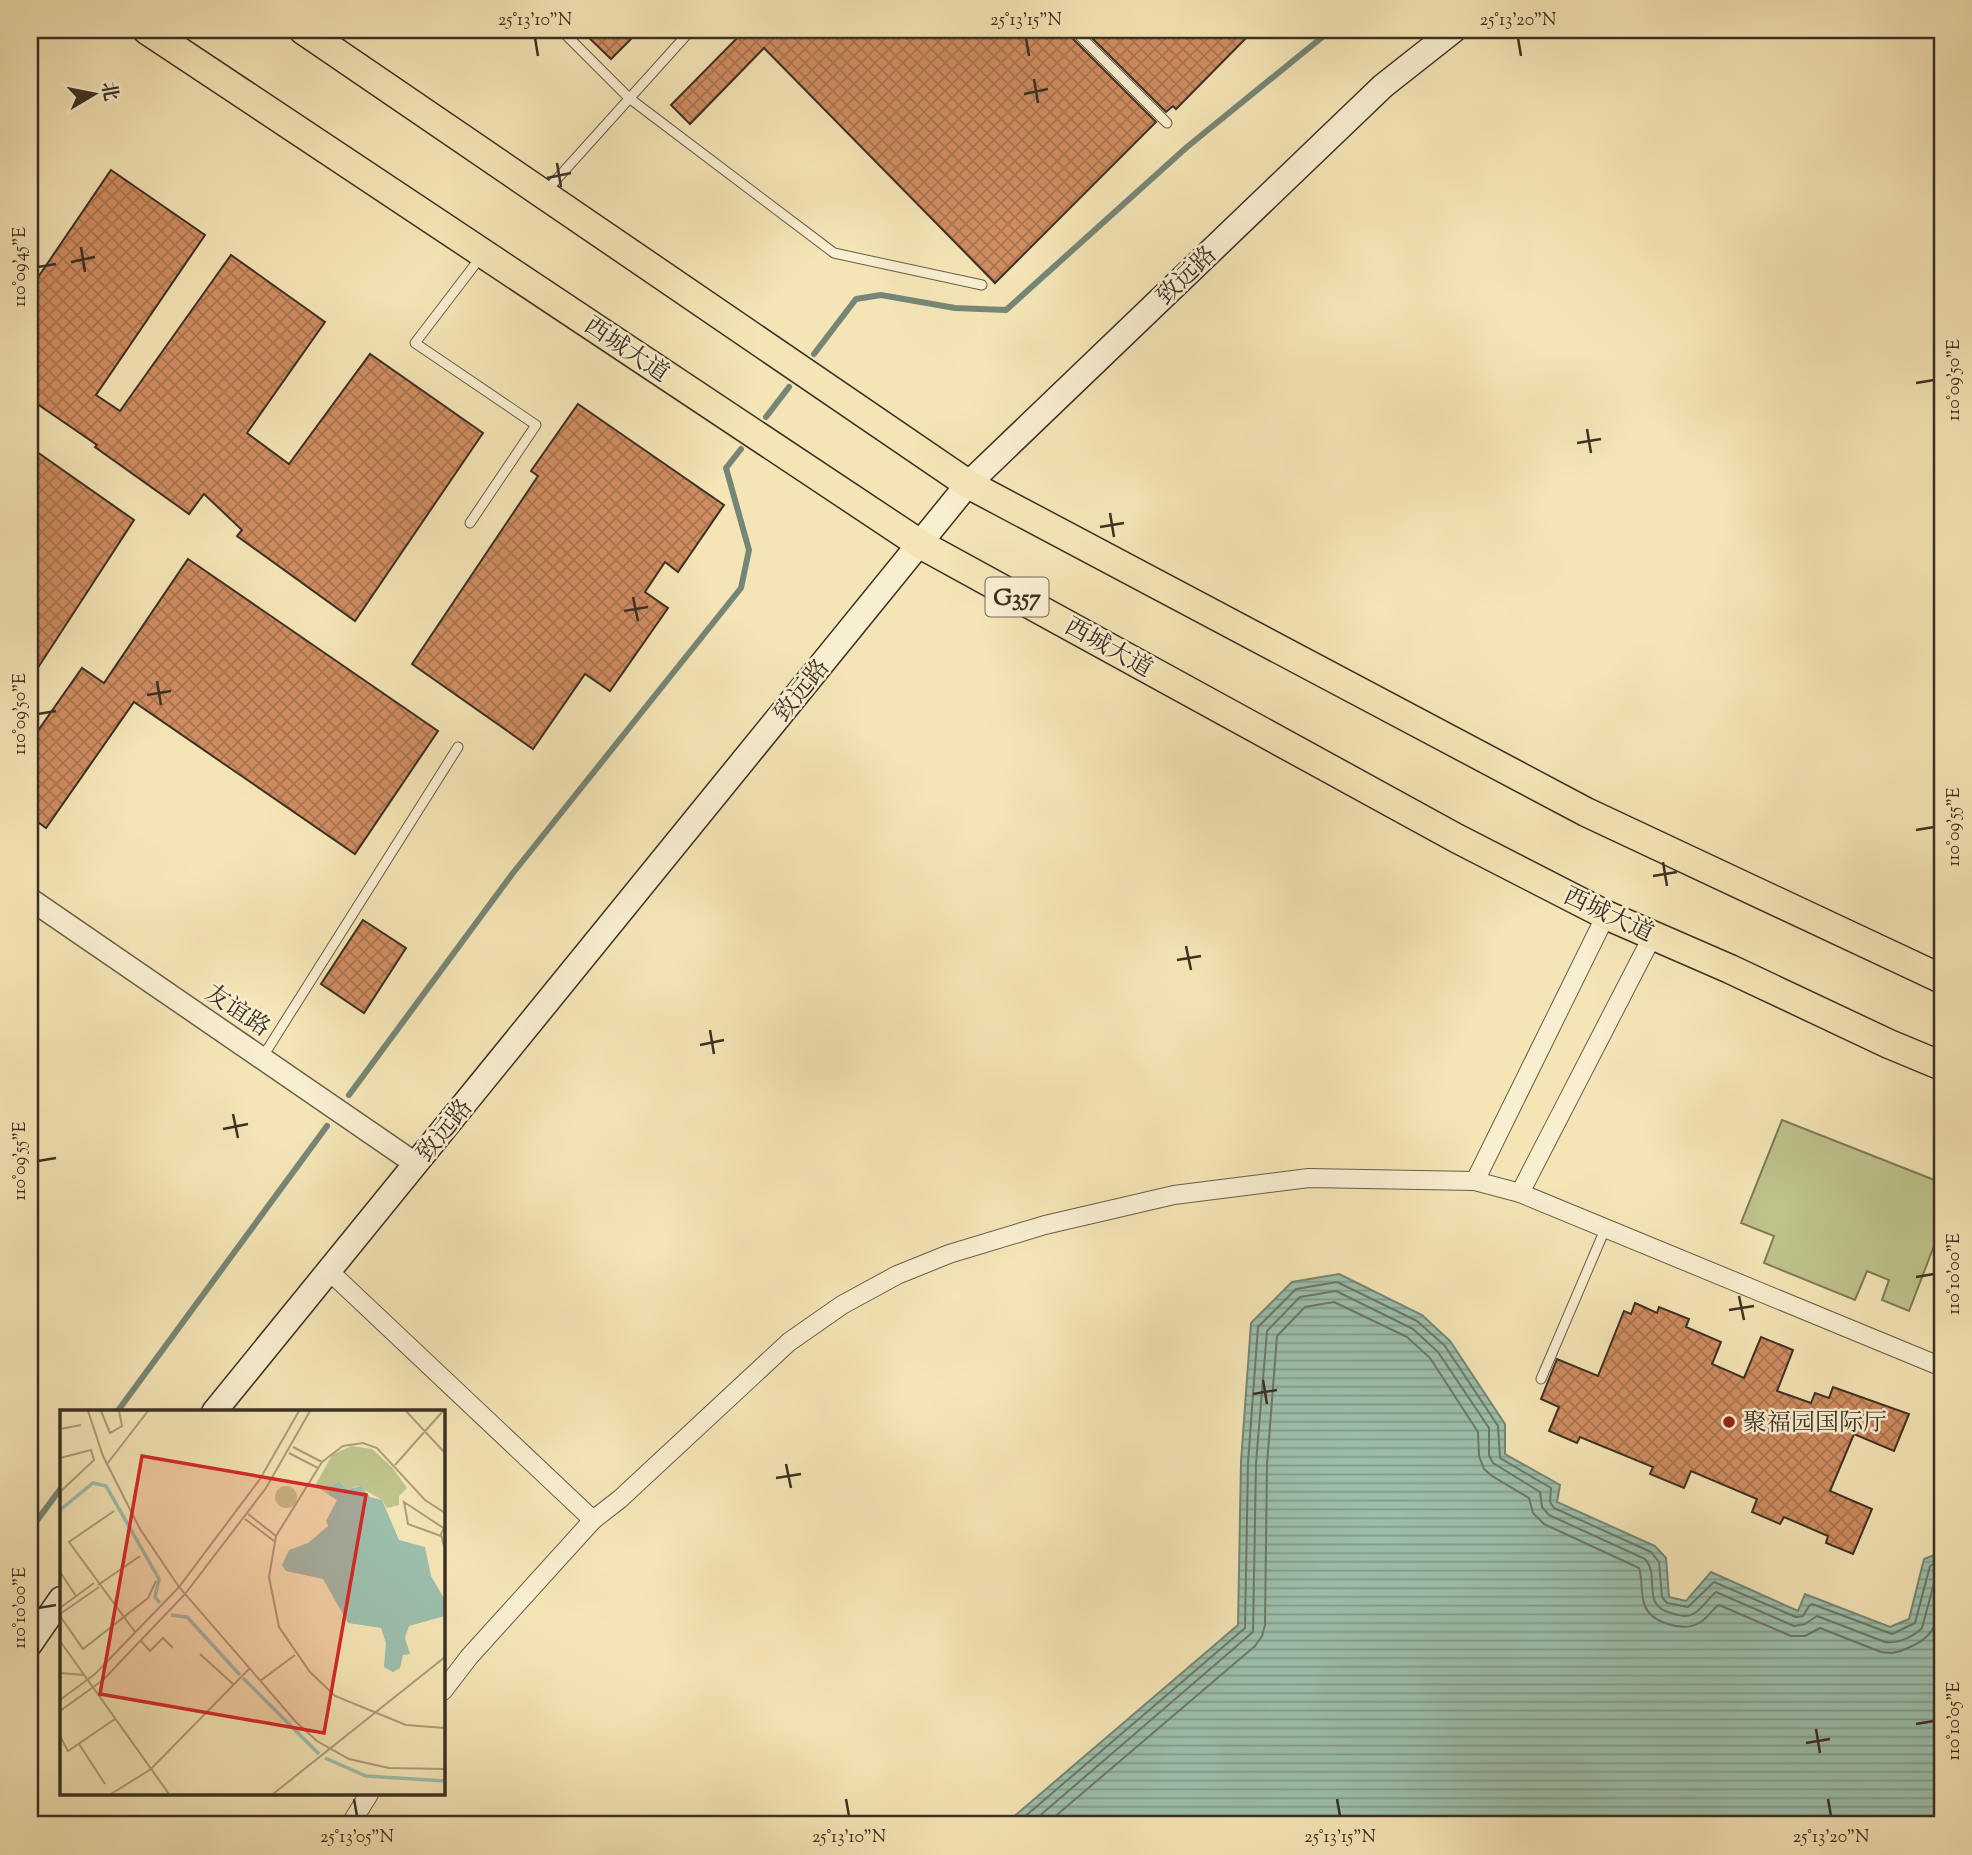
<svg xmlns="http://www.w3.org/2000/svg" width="1972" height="1855" font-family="'Sorts Mill Goudy','Noto Serif SC',serif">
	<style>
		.green { fill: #bfc38c; stroke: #7e7a58; stroke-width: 2 }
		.water { fill: url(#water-rules); stroke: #768676; stroke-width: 2 }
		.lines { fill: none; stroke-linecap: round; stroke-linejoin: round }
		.shore { stroke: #6c7868; stroke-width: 2 }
		.stream { stroke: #768676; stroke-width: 6 }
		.building { fill: url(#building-cross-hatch); stroke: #3c3024; stroke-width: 2 }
		.service-casing { stroke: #6a5d48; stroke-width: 11 }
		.minor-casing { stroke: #6a5d48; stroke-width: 20 }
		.tertiary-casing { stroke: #6a5d48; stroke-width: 24 }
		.secondary-casing { stroke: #3c3024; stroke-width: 27 }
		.trunk-casing { stroke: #3c3024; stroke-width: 31 }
		.service { stroke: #f8eed0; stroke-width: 9 }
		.minor { stroke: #f8eed0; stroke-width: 18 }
		.tertiary { stroke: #f8eed0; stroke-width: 21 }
		.secondary { stroke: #f8eed0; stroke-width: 24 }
		.trunk { stroke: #f5e5b6; stroke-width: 28 }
		.ticks { fill: none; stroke: #3c3024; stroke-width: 2.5 }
		.poi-dot { fill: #8f2418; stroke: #f8eed0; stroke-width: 2.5 }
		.labels { text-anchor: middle; stroke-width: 5; stroke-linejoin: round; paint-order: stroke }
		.shield { fill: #f8eed0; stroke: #746958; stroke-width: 2 }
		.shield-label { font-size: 23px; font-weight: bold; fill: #3c3024 }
		.street-label { font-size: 24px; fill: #3c3024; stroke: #f8eed0 }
		.poi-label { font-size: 24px; fill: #3c3024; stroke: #f8eed0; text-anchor: start }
		.inset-river { fill: none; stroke: #9cbfac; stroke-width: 3.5 }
		.inset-road { fill: none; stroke: #ab9d7c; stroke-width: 2 }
		.view { fill: #d62828; fill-opacity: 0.15; stroke: #d62828; stroke-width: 3.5 }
		.inset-edge { fill: none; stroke: #3c3024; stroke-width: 3.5 }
		.neatline { fill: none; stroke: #3c3024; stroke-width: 2.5 }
		.ticks-label { font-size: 18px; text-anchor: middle; fill: #3c3024 }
	</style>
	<defs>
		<pattern id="water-rules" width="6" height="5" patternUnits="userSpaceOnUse" patternTransform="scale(1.75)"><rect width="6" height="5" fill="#9cbfac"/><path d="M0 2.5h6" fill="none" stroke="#809c8c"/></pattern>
		<pattern id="building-cross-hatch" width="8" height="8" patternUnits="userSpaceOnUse" patternTransform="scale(1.75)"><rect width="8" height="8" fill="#d08d61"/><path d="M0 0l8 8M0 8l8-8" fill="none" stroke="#aa7450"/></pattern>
	</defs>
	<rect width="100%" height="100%" fill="#f5e5b6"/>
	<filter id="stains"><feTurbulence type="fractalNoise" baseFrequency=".00286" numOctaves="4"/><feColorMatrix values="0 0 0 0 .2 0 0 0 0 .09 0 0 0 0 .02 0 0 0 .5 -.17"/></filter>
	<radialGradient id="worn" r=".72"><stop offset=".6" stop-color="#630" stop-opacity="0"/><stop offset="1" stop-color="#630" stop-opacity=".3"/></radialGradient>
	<polygon class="green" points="1782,1120 1942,1183 1942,1225 1909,1311 1882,1300 1889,1280 1867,1271 1855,1300 1764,1263 1774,1236 1741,1223"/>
	<polygon class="water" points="1339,1274 1422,1315 1450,1341 1505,1424 1505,1454 1560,1485 1557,1502 1655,1546 1666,1558 1669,1597 1686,1601 1711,1572 1798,1611 1805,1594 1890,1627 1909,1619 1924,1559 1942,1552 1942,1825 1004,1825 1238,1625 1241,1462 1251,1323 1292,1282"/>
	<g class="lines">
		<g class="shore">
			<polyline points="1015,1825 1245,1628 1248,1463 1258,1327 1296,1289 1337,1282 1417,1321 1445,1346 1498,1426 1500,1458 1551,1488 1550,1502 1554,1508 1651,1552 1659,1562 1662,1597 1667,1603 1688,1607 1714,1582 1796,1617 1803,1616 1809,1606 1812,1604 1892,1634 1915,1623 1930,1566 1942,1559"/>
			<path d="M1029,1825L1253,1632L1256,1463L1267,1331L1300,1297L1336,1291L1413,1329L1438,1352L1489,1428V1455L1493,1463L1540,1492L1542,1507L1549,1515L1645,1559C1661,1577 1640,1605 1671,1613C1678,1615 1686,1618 1693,1614C1702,1610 1708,1598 1716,1592L1794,1626L1805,1624L1817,1616L1885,1642C1897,1644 1913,1637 1922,1628L1937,1572L1942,1569"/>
			<path d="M1045,1825L1255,1646L1262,1636L1265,1625L1267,1464L1277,1336L1305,1307L1334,1302L1407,1337L1430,1358L1478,1432L1479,1456L1484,1469L1492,1476L1529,1498L1533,1513L1544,1524L1639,1568C1643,1580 1640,1594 1645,1606C1652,1623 1683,1632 1699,1623C1707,1619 1712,1609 1719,1605L1791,1636H1805L1820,1628L1881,1652C1892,1654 1899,1652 1908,1648C1937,1636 1936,1622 1942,1595"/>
		</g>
		<g class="stream">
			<polyline points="814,354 856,299 881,295 955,308 1006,310 1187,147 1331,30"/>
			<polyline points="766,417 789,387"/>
			<polyline points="349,1095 513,873 741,588 749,550 726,468 741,449"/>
			<polyline points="117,1412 327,1126"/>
			<polyline points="30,1530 61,1488"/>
		</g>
	</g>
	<g class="building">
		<polygon points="581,30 640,30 611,59"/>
		<polygon points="745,30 1067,30 1069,35 1156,122 995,283 764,48 690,124 671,105"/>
		<polygon points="1084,30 1254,30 1176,109 1173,106 1166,112"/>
		<polygon points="111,170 205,235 96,395 120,411 231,255 325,322 247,433 289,464 370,354 483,433 355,621 237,536 242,530 204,494 189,514 95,447 97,445 30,399 30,289"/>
		<polygon points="578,404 724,505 678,572 665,562 645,592 668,608 610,691 585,674 533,749 412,664 538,476 531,471"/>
		<polygon points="30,447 134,520 30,680"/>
		<polygon points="188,559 438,731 355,854 134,702 46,828 30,816 30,742 82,668 104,683"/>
		<polygon points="363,920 406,948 364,1013 321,984"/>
		<polygon points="1635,1303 1657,1313 1659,1307 1689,1319 1686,1327 1721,1342 1712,1364 1744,1378 1761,1337 1793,1350 1777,1391 1811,1403 1815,1393 1829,1398 1833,1387 1909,1414 1894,1451 1854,1434 1830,1491 1872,1509 1853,1554 1826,1543 1828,1536 1784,1517 1780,1524 1752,1512 1757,1499 1691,1471 1684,1488 1650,1474 1653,1467 1580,1437 1577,1443 1549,1431 1559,1407 1541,1399 1557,1359 1598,1376 1624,1311 1631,1314"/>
	</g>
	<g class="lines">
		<defs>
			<g id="service">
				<polyline points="561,30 629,98 834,253 982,285"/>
				<polyline points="1074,30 1167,123"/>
				<polyline points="547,190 691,30"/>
				<polyline points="470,523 536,425 415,343 480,258"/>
				<polyline points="262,1058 458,747"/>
				<polyline points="1541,1379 1606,1227"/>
			</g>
			<g id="minor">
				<polyline points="1475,1181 1606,915"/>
				<polyline points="1520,1193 1653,935"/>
				<polyline points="329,1271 593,1520"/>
				<polyline points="443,1691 469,1657 593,1520 620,1499 789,1342 842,1305 897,1275 949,1254 1045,1225 1174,1195 1309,1178 1475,1181 1520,1193 1942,1367"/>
				<polyline points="350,1825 369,1794"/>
			</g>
			<polyline id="tertiary" points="30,899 416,1164"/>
			<g id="secondary">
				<polyline points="214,1412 968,484 1383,86 1454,30"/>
				<polyline points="30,1644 61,1599"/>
			</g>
			<g id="trunk">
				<polyline points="147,30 920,544 1456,838 1606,915 1730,969 1889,1044 1942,1066"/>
				<polyline points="303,30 968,484 1586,812 1942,979"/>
			</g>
		</defs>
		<use href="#service" class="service-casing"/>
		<use href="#minor" class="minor-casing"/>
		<use href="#tertiary" class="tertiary-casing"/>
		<use href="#secondary" class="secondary-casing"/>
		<use href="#trunk" class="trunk-casing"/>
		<use href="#service" class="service"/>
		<use href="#minor" class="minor"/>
		<use href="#tertiary" class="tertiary"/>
		<use href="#secondary" class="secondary"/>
		<use href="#trunk" class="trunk"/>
	</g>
	<path class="ticks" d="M535,38L538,56M1026,38L1029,56M1518,38L1521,56M1034,79L1038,103M1024,94L1048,89M557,163L561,187M547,178L571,173M81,247L85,272M71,262L95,257M38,267L56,264M1916,383L1934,380M1587,429L1591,453M1577,443L1601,439M1110,513L1114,537M1100,527L1124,523M633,597L638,621M624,611L648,607M157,681L161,705M147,695L171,691M38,714L56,711M1916,830L1934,827M1663,862L1667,886M1653,876L1677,872M1186,946L1191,970M1177,960L1201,956M710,1030L714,1054M700,1045L724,1040M233,1114L238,1138M223,1129L248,1124M38,1161L56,1158M1916,1277L1934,1274M1739,1296L1744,1320M1729,1310L1754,1306M1263,1380L1267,1404M1253,1394L1277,1390M786,1464L791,1488M776,1478L801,1474M38,1608L56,1605M1916,1724L1934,1721M1816,1729L1820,1753M1806,1743L1830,1739M354,1799L357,1816M846,1799L849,1816M1337,1799L1340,1816M1828,1799L1831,1816"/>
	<circle class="poi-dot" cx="1729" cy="1422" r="7"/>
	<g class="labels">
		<rect class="shield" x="985.5" y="577.5" width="63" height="39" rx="5"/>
		<g class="shield-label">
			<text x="1017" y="605">G357</text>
		</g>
		<g class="street-label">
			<text transform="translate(1186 275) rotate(-44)" y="8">致远路</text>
			<text transform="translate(627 349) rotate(34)" y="8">西城大道</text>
			<text transform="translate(1109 647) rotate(29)" y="8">西城大道</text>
			<text transform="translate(801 690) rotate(-51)" y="8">致远路</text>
			<text transform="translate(1609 914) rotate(25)" y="8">西城大道</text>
			<text transform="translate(238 1010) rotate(34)" y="8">友谊路</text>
			<text transform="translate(444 1130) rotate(-51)" y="8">致远路</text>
		</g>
		<g class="poi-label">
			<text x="1743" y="1430">聚福园国际厅</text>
		</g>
	</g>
	<g transform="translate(60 1410)">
		<rect width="385" height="385" fill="#f5e5b6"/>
		<path d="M291,36L312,39L332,57L347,78L339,86V95L327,98L322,90L298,76L288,79L281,73L269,85L255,76L272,45ZM215 87a11 11 0 1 1 22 0a11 11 0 1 1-22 0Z" fill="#bfc38c"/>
		<path d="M279,72L288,79L301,76L310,87L322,90L339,130L365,137L371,166L385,190V206L349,216L345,228L350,244L343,245L340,258L333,262L324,257L326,233L321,218L288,213L263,169L226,161L222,155L229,140L248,133L268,116L266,111L277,90L269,85V77Z" fill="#9cbfac"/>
		<path class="inset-river" d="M0,100L33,73L46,76L99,169L95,187L100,193M111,205L127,207L180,265M183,268L259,344M265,348L306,366L385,371"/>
		<path class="inset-road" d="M28,1L43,46L80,119L119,177L236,312L257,331L289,349L329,358L385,359M41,1L50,23L62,16L59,1M346,1L385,43M0,19L21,15M233,37L262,52M229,43L258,58M0,48L31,40L34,50L0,82M47,54L88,1M335,55L383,1M54,101L9,132L75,222M385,103L365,90L317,38L303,33L283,36L262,52L216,126L209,167L219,217L250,262L275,286L346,315L385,318M188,104L216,126M185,109L214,131M384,118L381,124L385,141M381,126L348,114L344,92L385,119M0,162L16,186M38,175L80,146M0,198L34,173M0,204L39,177M0,206L23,239L88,188L96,171M0,231L109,384M81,231L90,241L103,228L113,238M140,244L173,274M0,263L24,265M200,271L235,245M0,290L35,264L119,177L200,69L239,1M0,301L43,270L125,184L206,78L250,1M0,326L8,341L55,309M19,334L45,374M51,384L91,359L189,259M213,384L385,247"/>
		<path class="view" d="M82,46L306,85L264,323L40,284Z"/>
		<rect width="385" height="385" class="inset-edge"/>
	</g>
	<rect width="1972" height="1855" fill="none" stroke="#f5e5b6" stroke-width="77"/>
	<g transform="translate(94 94) rotate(80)" stroke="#f8eed0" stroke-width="5" paint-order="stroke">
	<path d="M0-5L12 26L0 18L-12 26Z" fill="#3c3024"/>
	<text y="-10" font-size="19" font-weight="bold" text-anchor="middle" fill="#3c3024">北</text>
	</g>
	<rect x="38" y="38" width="1896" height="1778" class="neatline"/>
	<g class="ticks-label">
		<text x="535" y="25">25°13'10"N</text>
		<text x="1026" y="25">25°13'15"N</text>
		<text x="1518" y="25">25°13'20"N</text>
		<text transform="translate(19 267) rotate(-90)" y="6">110°09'45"E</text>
		<text transform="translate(1953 380) rotate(-90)" y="6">110°09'50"E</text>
		<text transform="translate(19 714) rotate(-90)" y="6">110°09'50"E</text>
		<text transform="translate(1953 827) rotate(-90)" y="6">110°09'55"E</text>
		<text transform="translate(19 1161) rotate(-90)" y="6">110°09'55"E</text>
		<text transform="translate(1953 1274) rotate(-90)" y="6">110°10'00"E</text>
		<text transform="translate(19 1608) rotate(-90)" y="6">110°10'00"E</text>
		<text transform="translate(1953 1721) rotate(-90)" y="6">110°10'05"E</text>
		<text x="357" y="1842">25°13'05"N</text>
		<text x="849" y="1842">25°13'10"N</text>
		<text x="1340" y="1842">25°13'15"N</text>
		<text x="1831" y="1842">25°13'20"N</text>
	</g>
	<rect width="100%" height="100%" filter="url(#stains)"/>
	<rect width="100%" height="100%" fill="url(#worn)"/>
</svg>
